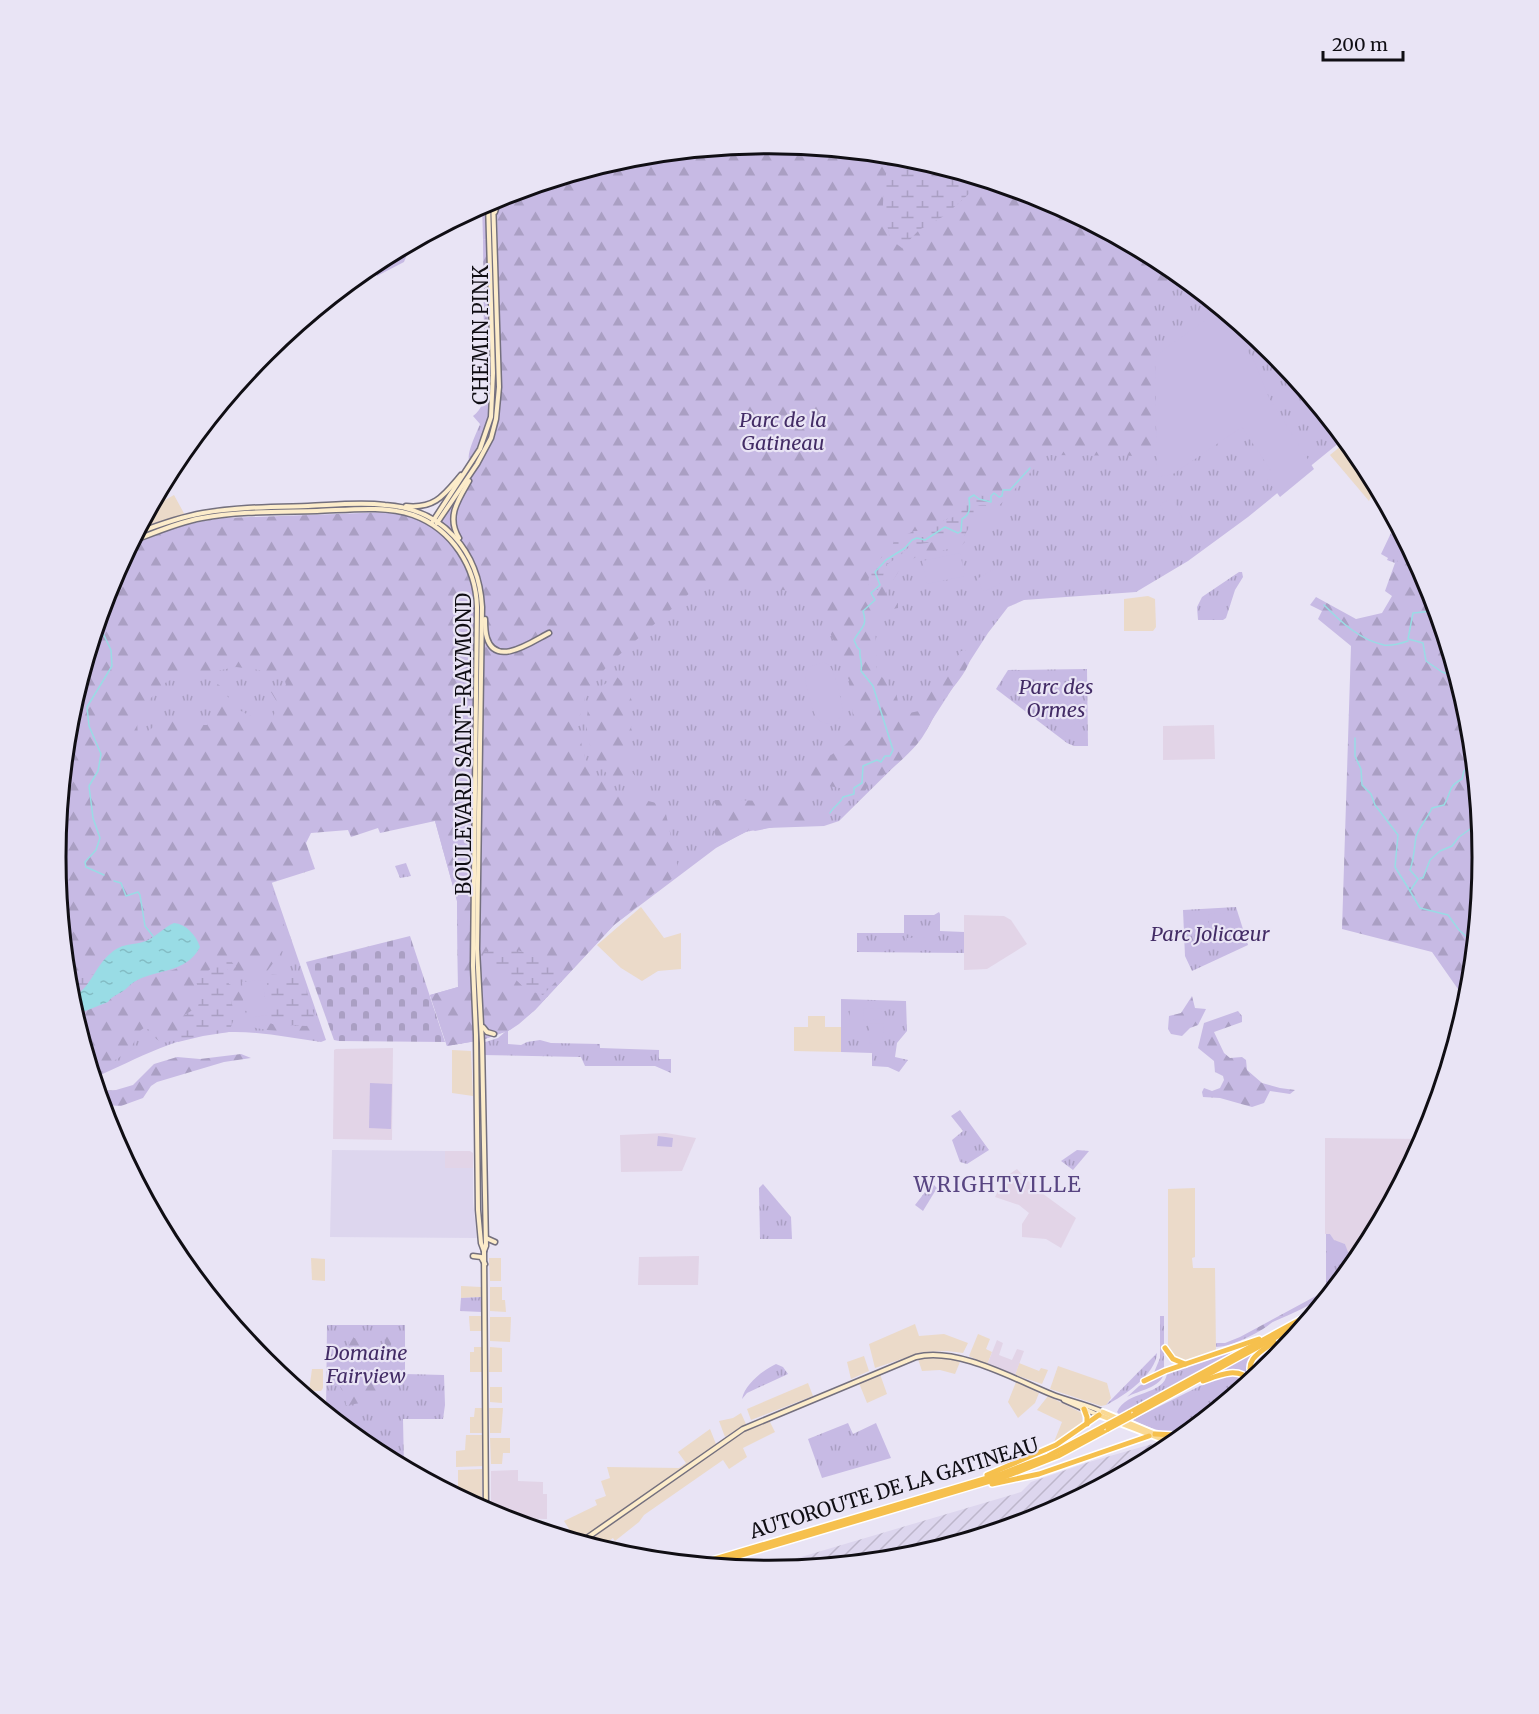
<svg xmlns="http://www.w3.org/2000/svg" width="1539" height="1714" font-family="Merriweather,serif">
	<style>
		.commercial { fill: #ebdac9 }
		.industrial { fill: url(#industrial-furrows) }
		.education { fill: #e2d4e7 }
		.built { fill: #ddd6ee }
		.grass { fill: url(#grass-tufts) }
		.forest { fill: url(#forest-firs); fill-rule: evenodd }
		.wetland { fill: url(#wetland-marsh) }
		.cemetery { fill: url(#cemetery-stones) }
		.garden { fill: #c7bae4 }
		.water { fill: url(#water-ripples) }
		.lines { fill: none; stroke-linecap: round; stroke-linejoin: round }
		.stream { stroke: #99dce5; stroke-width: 1.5 }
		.secondary-casing { stroke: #74707e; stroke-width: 7 }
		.primary-casing { stroke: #fff; stroke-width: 8 }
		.motorway-casing { stroke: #fff; stroke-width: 8 }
		.secondary { stroke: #fcecca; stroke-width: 4 }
		.primary { stroke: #fad994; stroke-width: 4.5 }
		.motorway { stroke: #f6c04d; stroke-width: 5 }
		.motorway-bridge-casing { stroke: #fff; stroke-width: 8; stroke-linecap: butt }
		.motorway-bridge { stroke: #f6c04d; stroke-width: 5 }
		.labels { text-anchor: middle; stroke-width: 4.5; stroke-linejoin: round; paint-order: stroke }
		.street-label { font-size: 20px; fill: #100e14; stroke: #e9e4f5 }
		.park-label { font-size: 20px; font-style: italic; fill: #432c66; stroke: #e9e4f5 }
		.neighbourhood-label { font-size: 21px; letter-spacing: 1.5px; fill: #584582; stroke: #e9e4f5 }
		.rim { fill: none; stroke: #100e14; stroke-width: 3 }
	</style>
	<defs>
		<pattern id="industrial-furrows" width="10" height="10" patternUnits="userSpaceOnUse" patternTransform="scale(1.5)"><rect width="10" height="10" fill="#ddd6ee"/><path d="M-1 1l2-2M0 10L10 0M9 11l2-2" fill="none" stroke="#bdb6cb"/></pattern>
		<pattern id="grass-tufts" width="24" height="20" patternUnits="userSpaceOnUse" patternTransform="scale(1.5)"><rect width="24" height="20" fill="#c7bae4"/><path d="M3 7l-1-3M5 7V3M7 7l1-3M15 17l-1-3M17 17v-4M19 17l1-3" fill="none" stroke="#aa9fc3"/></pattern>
		<pattern id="forest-firs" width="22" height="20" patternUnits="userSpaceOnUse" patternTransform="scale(1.5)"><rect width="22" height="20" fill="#c7bae4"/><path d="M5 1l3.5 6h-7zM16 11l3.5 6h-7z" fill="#aa9fc3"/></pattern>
		<pattern id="wetland-marsh" width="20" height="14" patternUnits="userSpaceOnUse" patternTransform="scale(1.5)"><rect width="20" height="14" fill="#c7bae4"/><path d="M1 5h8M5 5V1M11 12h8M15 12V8" fill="none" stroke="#aa9fc3"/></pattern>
		<pattern id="cemetery-stones" width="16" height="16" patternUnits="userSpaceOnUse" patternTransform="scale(1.5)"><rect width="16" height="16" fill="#c7bae4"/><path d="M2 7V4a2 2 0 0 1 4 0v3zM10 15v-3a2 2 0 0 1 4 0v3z" fill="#aa9fc3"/></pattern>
		<pattern id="water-ripples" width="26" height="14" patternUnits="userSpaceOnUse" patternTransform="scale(1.5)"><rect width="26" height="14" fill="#99dce5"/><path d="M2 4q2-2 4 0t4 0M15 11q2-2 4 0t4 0" fill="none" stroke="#83bcc4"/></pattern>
	</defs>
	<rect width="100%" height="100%" fill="#e9e4f5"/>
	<g class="commercial">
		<polygon points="1347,441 1363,461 1376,485 1369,501 1330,455"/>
		<polygon points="174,495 186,517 137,533 155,499 158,504"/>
		<polygon points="1148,596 1155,599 1156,627 1153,631 1124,631 1124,599"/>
		<polygon points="641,907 664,938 681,933 681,969 658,971 642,981 621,968 597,945"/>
		<polygon points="808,1016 825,1016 825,1027 841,1027 841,1052 794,1051 794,1027 808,1027"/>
		<polygon points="452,1050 471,1051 473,1096 452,1093"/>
		<polygon points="1195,1188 1195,1257 1192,1258 1193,1268 1215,1268 1216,1352 1184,1361 1173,1357 1168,1345 1168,1189"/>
		<polygon points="311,1258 325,1259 325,1281 312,1280"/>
		<polygon points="489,1258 501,1258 501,1281 490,1281"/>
		<polygon points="461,1286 481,1287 482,1297 461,1298"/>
		<polygon points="490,1287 502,1287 502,1300 505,1300 506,1312 490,1311"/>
		<polygon points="469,1316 482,1316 482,1331 470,1331"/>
		<polygon points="490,1317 511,1317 510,1342 490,1341"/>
		<polygon points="915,1324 919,1336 944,1334 968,1343 963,1353 947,1351 923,1352 875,1368 869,1344"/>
		<polygon points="978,1334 990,1339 986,1349 992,1352 987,1365 969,1356"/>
		<polygon points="474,1347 482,1347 482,1372 470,1372 470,1352 474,1352"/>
		<polygon points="490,1347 502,1348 502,1372 489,1372"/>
		<polygon points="864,1356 869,1371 851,1379 847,1362"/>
		<polygon points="930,1357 956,1360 960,1362 955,1374 940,1370 922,1371 918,1359"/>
		<polygon points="1019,1363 1039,1371 1041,1368 1048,1370 1042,1384 1015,1375"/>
		<polygon points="1058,1366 1107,1383 1111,1398 1106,1405 1101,1406 1050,1389"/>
		<polygon points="312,1369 323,1369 323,1388 321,1391 309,1391"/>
		<polygon points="880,1374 887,1394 867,1403 859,1383"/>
		<polygon points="1016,1382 1039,1393 1035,1403 1018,1418 1008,1402"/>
		<polygon points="808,1383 813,1396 751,1420 747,1409"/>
		<polygon points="490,1387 502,1387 502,1403 490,1402"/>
		<polygon points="1048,1396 1082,1413 1082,1423 1072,1433 1054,1442 1062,1422 1037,1410"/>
		<polygon points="475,1408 482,1408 482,1433 470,1433 470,1417 474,1417"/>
		<polygon points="489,1408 503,1408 501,1433 490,1433"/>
		<polygon points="741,1413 746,1424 725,1437 719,1421 733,1418"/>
		<polygon points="769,1420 775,1432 743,1448 747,1457 729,1469 723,1460 644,1515 639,1522 615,1541 613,1538 604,1544 605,1550 563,1537 571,1532 564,1521 597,1505 595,1500 606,1496 601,1481 610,1478 607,1467 679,1468 686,1463 678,1452 710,1429 718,1449 747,1430"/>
		<polygon points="466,1435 486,1435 486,1466 456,1467 456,1451 465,1450"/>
		<polygon points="490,1438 510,1438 510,1453 503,1453 502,1464 491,1464"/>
		<polygon points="482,1469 482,1506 477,1506 458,1496 458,1470"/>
	</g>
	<polygon class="industrial" points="1159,1442 1170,1447 1042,1517 908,1557 769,1571 757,1570 1021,1492 1031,1482 1089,1462"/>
	<g class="education">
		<polygon points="1214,725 1215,759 1163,760 1163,726"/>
		<polygon points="964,915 1004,916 1011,920 1027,944 987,969 964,970"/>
		<polygon points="393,1048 392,1140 333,1139 334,1050 336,1049"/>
		<polygon points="666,1133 696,1138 682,1171 621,1172 620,1135"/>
		<polygon points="1325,1138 1424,1139 1361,1256 1360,1252 1347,1252 1345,1244 1334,1241 1330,1234 1325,1234"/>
		<polygon points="445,1151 470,1151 473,1153 473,1168 445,1168"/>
		<polygon points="1017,1169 1035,1188 1076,1218 1061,1248 1046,1239 1022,1237 1022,1224 1029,1213 1019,1205 995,1197 1005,1177"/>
		<polygon points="699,1256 698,1285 638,1285 639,1257"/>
		<polygon points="997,1340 1003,1343 999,1355 1012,1360 1017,1349 1024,1351 1015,1375 987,1365"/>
		<polygon points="518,1470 518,1481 543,1482 543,1494 547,1494 547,1519 501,1518 491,1514 491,1471"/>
	</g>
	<polygon class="built" points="332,1150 445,1151 445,1168 473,1168 473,1202 477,1238 330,1237"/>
	<g class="grass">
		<path d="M770,143L909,157L1043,197L1166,264L1275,352L1345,438L1248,517L1188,561L1136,592L1024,600L1008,607L988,633L916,745L839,821L824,826L767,828L745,832L716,848L614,925L535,1010L508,1031V1044L521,1045L527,1042L540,1040L551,1043L600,1044V1048L659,1050V1059H671V1073L655,1066H585L581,1057L483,1055L482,1043L498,1038L505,1032L482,1040L447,1046L430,995L458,987L457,901L435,821L254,831L326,1040L321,1042C291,1038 260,1031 229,1032C182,1033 137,1059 94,1078L69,996L56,857L110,583L130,546L189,524L225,518L429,525L436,529C457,499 483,468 494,433C498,422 498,411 500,400L505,199L519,194L528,188Z"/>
		<polygon points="486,203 488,239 483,240 482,205"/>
		<polygon points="412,242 404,262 377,276 376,261"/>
		<path d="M484,356L488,358C495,395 491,430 469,460C467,452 476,434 480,424L473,416C491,403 484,375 484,356Z"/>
		<polygon points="1391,533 1408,554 1411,560 1395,563 1387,560 1388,558 1381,554"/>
		<polygon points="1239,572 1242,572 1243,577 1235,590 1226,618 1223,620 1198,620 1197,607 1202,597"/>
		<polygon points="1087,669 1088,746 1074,746 1067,743 996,689 1008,670"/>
		<polygon points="406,863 411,876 400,878 395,866"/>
		<polygon points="1236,907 1248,945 1192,971 1185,956 1183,910"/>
		<polygon points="939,912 940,914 940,931 964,932 964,953 857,952 857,933 904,933 904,915 934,915"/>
		<polygon points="841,999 906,1001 907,1031 897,1043 895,1057 908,1060 899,1072 888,1067 872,1066 872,1053 841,1052"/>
		<polygon points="960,1110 989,1150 967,1164 960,1162 952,1140 963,1131 951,1116"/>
		<polygon points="1077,1150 1089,1151 1073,1170 1061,1161"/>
		<polygon points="932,1183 937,1188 923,1211 915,1205"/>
		<polygon points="763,1184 791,1217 792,1239 760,1239 759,1188"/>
		<polygon points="1326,1234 1330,1234 1334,1240 1345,1244 1348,1252 1361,1252 1361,1256 1338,1285 1326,1291"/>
		<polygon points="482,1297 482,1312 460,1311 461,1298"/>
		<polygon points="1160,1316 1164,1316 1164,1370 1153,1375 1160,1358"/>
		<polygon points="327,1325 405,1325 405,1374 444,1375 445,1405 443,1419 403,1419 404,1467 373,1450 326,1412"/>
		<polygon points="1302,1328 1288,1345 1274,1353 1266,1362 1264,1371 1255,1378 1252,1370 1256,1357"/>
		<path d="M1246,1346L1120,1415L1117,1412C1126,1390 1165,1396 1167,1373Z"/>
		<path d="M1157,1353C1156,1374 1124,1396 1106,1405Z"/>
		<polygon points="1252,1354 1252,1380 1248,1376 1221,1373 1220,1371"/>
		<path d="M776,1364L783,1367L788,1374L747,1393L742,1399C745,1384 763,1370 776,1364Z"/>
		<path d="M1164,1373C1161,1388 1139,1390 1127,1397L1139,1386Z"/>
		<path d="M1235,1375L1245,1377L1249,1383C1230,1399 1198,1433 1172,1432C1158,1432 1144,1425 1132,1420L1210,1381Z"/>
		<polygon points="848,1423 853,1434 876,1423 891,1458 822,1478 808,1439"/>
	</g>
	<g class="forest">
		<path d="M770,143L885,154L887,165L883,204L890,239C931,226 954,212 982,179L1043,197L1166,264L1179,273L1154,289L1156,456L1047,455L961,546L916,557L902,566L886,591L887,602L898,603V608L882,611C869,629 880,650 876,670L883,678L887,679L889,689L896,692L900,712L904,714L919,711C929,688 949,673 961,651H971C972,668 954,686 944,699C934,713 929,730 918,743C905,758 888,773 872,783C866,787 864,795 858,800L851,787L845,789L829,786C816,791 810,799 807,812L813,820L824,826H779L755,831L753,830V824L750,823L748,831L718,846L714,830L716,805L713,800L775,801L780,799L801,770L810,763L831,755L843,747L855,735L849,680L846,674L843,672L837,648L814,598L799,592L723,583L691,592L610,663L587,690L577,726L587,766L613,792L664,805L679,873L614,925L535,1010L519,1024L510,1030L482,1040L447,1046L430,995L458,987L457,901L435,821L380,833L378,828L351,837L348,830L311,833L306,843L315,869L271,883L288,938L278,940L282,951L265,974L239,976L245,1011L249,1021L292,1026L317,1024L319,1029C308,1037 252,1030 241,1023C231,1015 234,1003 232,993C230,985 226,978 227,970L235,968C210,961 214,971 194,981L201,992L198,1007L183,1016L176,1039C162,1046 157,1042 150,1030L144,1028C137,1032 137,1038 133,1044C122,1059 108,1064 92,1071L76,1020L86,1011L124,991L134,982L176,969L197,954L187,927L153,936L145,941L130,943L109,955L94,974H82L68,980L56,857L69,717L110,583L130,546L169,530L204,521L225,518L390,512L416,518L436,529L478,468L491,443L497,423L500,386L497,210L500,203L519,194L528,188L631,157ZM992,492L988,505C986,505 979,504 977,506C975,507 969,530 964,536H945L933,542L911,545L901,555L886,565L884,575L869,571L883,556L891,551L894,540L919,531H932L944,520L959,515L963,508L966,494L977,493L983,496ZM236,667L259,670L285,681L286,685L282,690C274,689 270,679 261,684V687L271,692L277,702L273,719L267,722C257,719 245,714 236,708C226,700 227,686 214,683L209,691L215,713L207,725H193L176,718L163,719L141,737L138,736L137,722L150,699L165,683L178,676L197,675ZM504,947L534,956L527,990L512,976L491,971L483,955Z"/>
		<polygon points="488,239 490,348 487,351 484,348 483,240"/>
		<polygon points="1408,554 1417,562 1429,584 1470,718 1483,857 1470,997 1447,1071 1447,1058 1467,1002 1432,952 1342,929 1351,646 1318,619 1322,611 1310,605 1316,597 1356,619 1382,613 1392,596 1385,591 1395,563"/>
		<path d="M615,675L623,683L622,687C632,696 636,704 627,715L632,720L631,728L633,734L626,743L625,763L635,776L632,781C626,783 625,782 619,780C614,777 616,780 611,777C587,759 578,714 597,690C600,686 604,685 608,682L609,678Z"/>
		<polygon points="1192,996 1195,1008 1206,1009 1198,1025 1190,1028 1182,1036 1171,1034 1168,1029 1169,1016 1181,1013"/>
		<polygon points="1238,1011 1242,1016 1242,1022 1214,1032 1224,1053 1230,1058 1242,1057 1246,1060 1247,1070 1262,1083 1280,1088 1295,1090 1290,1094 1270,1091 1264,1103 1252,1107 1220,1098 1203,1097 1202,1092 1204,1088 1212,1091 1220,1088 1224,1080 1223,1076 1215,1072 1214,1061 1198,1048 1204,1023"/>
		<polygon points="241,1054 251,1058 224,1062 157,1082 151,1086 143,1098 121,1106 102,1105 98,1091 116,1090 133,1085 154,1064 177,1057 200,1059"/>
		<path d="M1327,1290L1325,1296C1308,1306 1292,1314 1275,1321C1270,1323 1267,1327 1263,1329C1252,1336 1229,1347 1216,1347V1343H1225L1240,1337Z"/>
		<polygon points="347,1333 352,1334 354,1338 377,1339 377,1345 385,1346 385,1336 391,1337 391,1347 385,1360 381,1358 380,1362 374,1363 368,1361 362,1381 375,1380 378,1382 379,1369 385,1371 384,1386 391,1386 395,1391 394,1394 390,1396 383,1394 377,1400 349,1405 346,1405 345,1397 333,1402 329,1399 331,1393 343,1392 340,1387 343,1385 348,1388 347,1384 353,1373 349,1373 349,1369 353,1365 353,1358 347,1355 349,1342 346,1338"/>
	</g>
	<g class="wetland">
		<polygon points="885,154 909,157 982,179 970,193 944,216 919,230 902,248 890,239 883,204 887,165"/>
		<path d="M970,492L983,496L992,492L997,494L992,504C988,505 980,504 977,506C974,509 970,529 964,536H945L933,542L908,546L901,555L886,565L881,586L878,590H870C864,570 879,562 891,551L894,540L914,531H932L939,522L959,515L963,508L966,494Z"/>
		<path d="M504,947C520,950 556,960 559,978L543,995L527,990L512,976L491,971L483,955L484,952Z"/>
		<path d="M226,958L230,960L236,967L227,970L229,984L231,985V1000L235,1016L229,1032L203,1036L178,1042L176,1039L183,1016L198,1007L201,992L194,979C209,975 203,974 212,968C218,964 221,964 226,958Z"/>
		<polygon points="82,974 94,974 88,986 70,999 68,980"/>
		<polygon points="272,974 295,978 302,976 317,1024 306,1026 272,1024 266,976"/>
	</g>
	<polygon class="cemetery" points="410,936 445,1042 339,1041 334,1040 306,962"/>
	<g class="garden">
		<polygon points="1222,309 1255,363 1269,398 1314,469 1280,497 1267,479 1271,471 1242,427 1173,474 1157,477 1155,359 1164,349"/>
		<polygon points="1173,498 1184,522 1171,528 1160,504"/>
		<polygon points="960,553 965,576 927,584 922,561"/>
		<polygon points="994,569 1000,581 999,584 984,592 977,579"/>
		<path d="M823,662C827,664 828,664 831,668C835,673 844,707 842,713C839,725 823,727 816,717C813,712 812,704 810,699C807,688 802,677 809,667Z"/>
		<polygon points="1047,680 1064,686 1055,713 1037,707"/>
		<polygon points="1072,710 1080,721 1063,732 1055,721"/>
		<polygon points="1210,913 1225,914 1226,923 1220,931 1210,931 1208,916"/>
		<polygon points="1233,929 1237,942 1214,948 1211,935"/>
		<polygon points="927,937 927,950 907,950 907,938"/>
		<polygon points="262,980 268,1015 248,1018 242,982"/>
		<polygon points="850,1008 861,1008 861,1027 849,1027"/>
		<polygon points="881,1008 882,1019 864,1021 863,1009"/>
		<polygon points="870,1023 884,1024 882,1044 869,1043"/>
		<polygon points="370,1083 392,1084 391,1129 369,1128"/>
		<polygon points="658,1136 673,1138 672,1147 657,1146"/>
	</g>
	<path class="water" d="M174,923C186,924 196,935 200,947C186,974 155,969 134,982C130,984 127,989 123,991C117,995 112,996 108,1002L75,1015L70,999C92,988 93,968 111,953C124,942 132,946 146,941C156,937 164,927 174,923Z"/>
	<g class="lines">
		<g class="stream">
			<path d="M1324,605C1341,622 1360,640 1384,645C1390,646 1402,643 1408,641"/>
			<polyline points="1436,607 1433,611 1413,613 1408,639 1423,643 1426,661 1442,672 1458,677"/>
			<polyline points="98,623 111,650 112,666 87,707 89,726 101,754 98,771 89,786 93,818 100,838 96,850 85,862 86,867 104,875"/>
			<polyline points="1355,738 1355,756 1361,769 1362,785 1371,794 1375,805 1398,835 1395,867 1410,891"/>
			<path d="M1474,763L1464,771L1462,779C1447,787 1452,792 1444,805L1432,808C1429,816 1417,830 1416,837C1414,849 1414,859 1410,870L1418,879L1410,891L1420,908L1448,915L1459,930L1475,944"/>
			<path d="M830,813C833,807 841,803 843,797L854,794V788L862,783L863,766L877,760L881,762L885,756H890L893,750L873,686L861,671C863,663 859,658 860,650L857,647L854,640C861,627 868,627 863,611L875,600L871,593L880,585L875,572L886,560L905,548L912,540L917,538L925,540L945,527L958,533L961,531L962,519C971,514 970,507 969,498L974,495L979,499L991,502V496L994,493L999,497L1002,496L1003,490H1010L1030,468"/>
			<polyline points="1420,878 1423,878 1430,860 1440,851 1452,846 1459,837 1480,822"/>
			<polyline points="114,881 121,883 126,896 138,892 140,895 145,926 153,936"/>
		</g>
		<defs>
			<g id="secondary">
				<polyline points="495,212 498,202 510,195"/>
				<path d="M406,506C435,509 444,495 461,475"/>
				<polyline points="433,521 480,449 491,417 493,373 488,202"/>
				<polyline points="437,523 477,464 491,438 496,419 499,387 493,199"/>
				<path d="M137,533C158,525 180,517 203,513C237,507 273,507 308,506C333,505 360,502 385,505C443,509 479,551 482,607L477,949L482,1043L486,1246L484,1251L486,1511"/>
				<path d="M459,538C446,517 458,500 469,481"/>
				<path d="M133,541C156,532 179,522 202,518C240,511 279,512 317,511C347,510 384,505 413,515C452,529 476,567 477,607L473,966L476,1035L478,1210L481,1243L484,1251"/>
				<path d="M485,619C485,625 485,632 487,638C496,668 533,641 549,633"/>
				<polyline points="483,1027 487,1032 494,1034"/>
				<polyline points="486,1238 495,1242"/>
				<polyline points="473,1256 481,1257 485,1264"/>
				<polyline points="1064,1400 1098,1415"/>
				<path d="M581,1542L743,1429L916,1357C957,1347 1012,1378 1051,1394C1068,1401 1086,1404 1103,1412"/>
			</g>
			<g id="primary">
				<polyline points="1103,1412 1155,1434 1167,1441"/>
				<polyline points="1099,1415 1174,1444"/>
			</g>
			<g id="motorway">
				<polyline points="1165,1348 1173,1359 1185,1364"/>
				<path d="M1253,1379C1243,1360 1260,1352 1274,1342"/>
				<polyline points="1144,1381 1165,1371 1259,1339"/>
				<path d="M1203,1381C1219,1375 1238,1366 1251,1381"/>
				<polyline points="1084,1409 1087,1417 1087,1424"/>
				<polyline points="1129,1413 1316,1311"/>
				<polyline points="1134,1415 1309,1319"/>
				<polyline points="1155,1434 1176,1435 1190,1431"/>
				<polyline points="987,1475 1056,1445 1099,1415"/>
				<polyline points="992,1484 1039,1474 1149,1436"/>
				<polyline points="698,1564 1001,1474 1048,1456 1103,1427"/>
				<polyline points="708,1565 1007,1476 1058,1456 1108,1429"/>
			</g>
		</defs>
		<use href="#secondary" class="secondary-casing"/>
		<use href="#primary" class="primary-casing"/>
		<use href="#motorway" class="motorway-casing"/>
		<use href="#secondary" class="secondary"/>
		<use href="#primary" class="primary"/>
		<use href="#motorway" class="motorway"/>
		<defs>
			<g id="motorway-bridge">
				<polyline points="1103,1427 1129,1413"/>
				<polyline points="1108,1429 1134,1415"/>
			</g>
		</defs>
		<use href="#motorway-bridge" class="motorway-bridge-casing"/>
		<use href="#motorway-bridge" class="motorway-bridge"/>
	</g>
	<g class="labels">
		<g class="street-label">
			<text transform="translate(481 335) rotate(-90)" y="7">CHEMIN PINK</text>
			<text transform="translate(464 744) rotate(-90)" y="7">BOULEVARD SAINT-RAYMOND</text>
			<text transform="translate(894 1488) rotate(-17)" y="7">AUTOROUTE DE LA GATINEAU</text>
		</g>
		<g class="park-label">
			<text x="783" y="427">Parc de la<tspan x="783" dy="23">Gatineau</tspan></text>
			<text x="1056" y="694">Parc des<tspan x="1056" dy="23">Ormes</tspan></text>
			<text x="1210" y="941">Parc Jolicœur</text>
			<text x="366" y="1360">Domaine<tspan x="366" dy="23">Fairview</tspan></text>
		</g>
		<g class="neighbourhood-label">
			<text x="998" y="1192">WRIGHTVILLE</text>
		</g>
	</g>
	<path d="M0 0H1539V1714H0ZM66 857a703 703 0 1 1 1406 0a703 703 0 1 1-1406 0Z" fill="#e9e4f5" fill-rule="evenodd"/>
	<path class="rim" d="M66 857a703 703 0 1 1 1406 0a703 703 0 1 1-1406 0Z"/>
	<path d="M1323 51v9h80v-9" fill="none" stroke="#100e14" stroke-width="3"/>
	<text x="1332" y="51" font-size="18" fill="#100e14" stroke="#e9e4f5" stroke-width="4.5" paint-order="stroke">200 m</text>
</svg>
